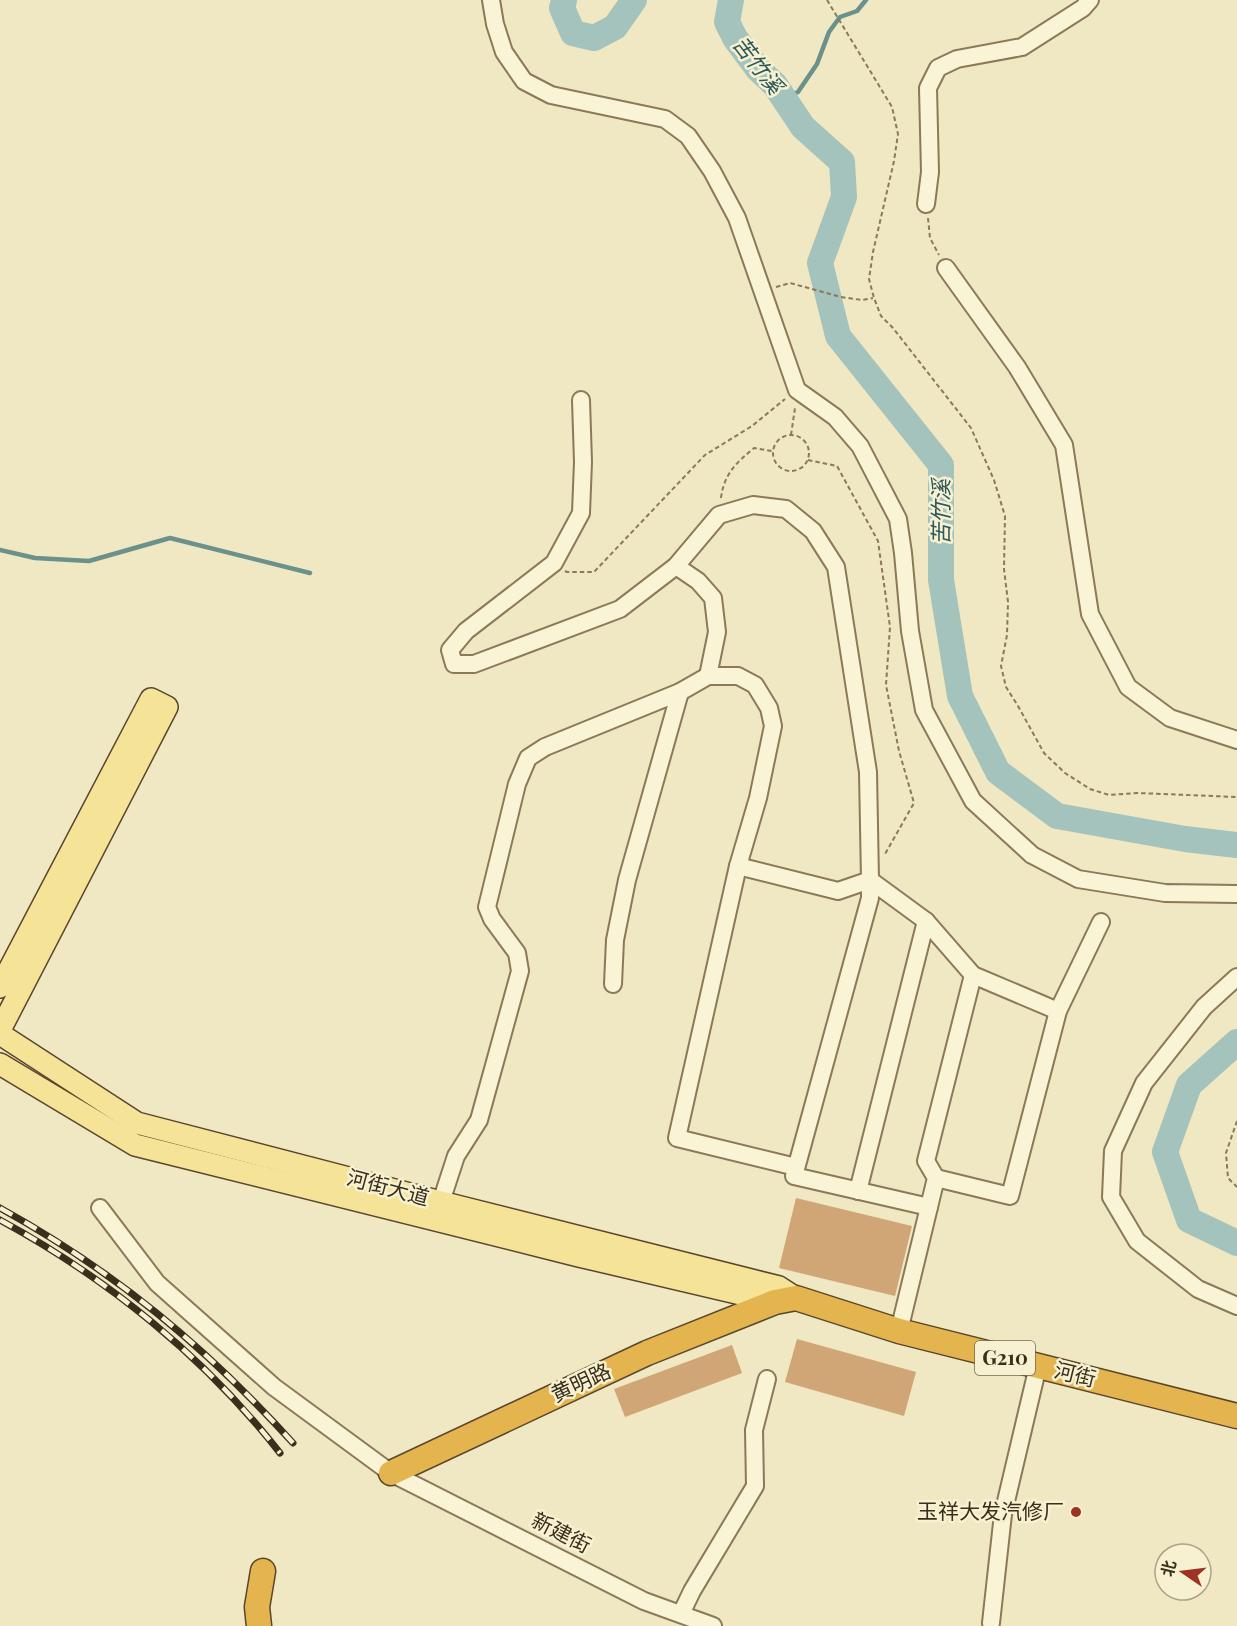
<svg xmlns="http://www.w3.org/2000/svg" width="1237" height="1626" font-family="'Playfair Display','Noto Sans SC',serif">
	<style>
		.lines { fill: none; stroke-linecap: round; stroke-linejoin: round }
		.stream { stroke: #6b918c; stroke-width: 4.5 }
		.river { stroke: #a5c3bd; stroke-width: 26 }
		.building { fill: #d0a676 }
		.minor-casing { stroke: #8b7958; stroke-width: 20 }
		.major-casing { stroke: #59462d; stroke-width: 24 }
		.highway-casing { stroke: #59462d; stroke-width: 27 }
		.path { stroke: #8b7958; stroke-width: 2; stroke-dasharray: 4.5 3; stroke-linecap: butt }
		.minor { stroke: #faf4d6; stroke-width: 16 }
		.major { stroke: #f5e398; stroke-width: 21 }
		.highway { stroke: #e4b44e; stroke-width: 24 }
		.rail-casing { stroke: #3a2f1d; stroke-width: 7 }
		.rail { stroke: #f7f1d2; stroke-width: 4.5; stroke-dasharray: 14; stroke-linecap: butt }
		.poi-dot { fill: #9d3225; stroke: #f7f1d2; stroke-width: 2 }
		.labels { text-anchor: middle; stroke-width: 5; stroke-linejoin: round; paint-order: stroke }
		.shield { fill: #f7f1d2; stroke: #736953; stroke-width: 1.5 }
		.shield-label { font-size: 20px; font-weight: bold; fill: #3a2f1d }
		.street-label { font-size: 21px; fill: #3a2f1d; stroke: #f7f1d2 }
		.poi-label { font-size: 21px; fill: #3a2f1d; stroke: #f7f1d2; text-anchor: end }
		.water-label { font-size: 22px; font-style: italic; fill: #2c585b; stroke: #f7f1d2 }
	</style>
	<rect width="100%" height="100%" fill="#f0e8c2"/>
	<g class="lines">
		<g class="stream">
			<polyline points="784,98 798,92 817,64 829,32 840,17 857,11 866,0"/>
			<polyline points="0,550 35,558 89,561 170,538 310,573"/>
		</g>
		<g class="river">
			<polyline points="564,0 562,8 573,33 594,38 615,27 634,0"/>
			<polyline points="731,0 727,22 735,38 758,69 775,85 803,127 842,162 844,197 820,263 838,336 941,465 941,580 960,696 998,772 1057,816 1185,839 1237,845"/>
			<polyline points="1237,1042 1189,1085 1165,1152 1189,1220 1237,1243"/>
		</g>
	</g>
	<g class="building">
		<polygon points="796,1198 912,1226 895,1296 779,1268"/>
		<polygon points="797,1339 916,1372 904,1416 785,1382"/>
		<polygon points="732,1345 742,1373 625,1417 614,1389"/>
	</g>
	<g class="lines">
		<defs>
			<g id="minor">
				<polyline points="491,0 495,24 504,52 524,81 551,95 665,119 688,136 712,171 737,218 797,390 835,417 860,446 898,519 903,553 910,631 924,710 973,801 1032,855 1078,879 1165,893 1237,894"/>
				<polyline points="926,204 930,172 928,88 938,68 957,59 1022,47 1083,8 1090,0"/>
				<polyline points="946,268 1017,367 1064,445 1090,614 1128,687 1170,718 1237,740"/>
				<polyline points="581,400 583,462 581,513 554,563 466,631 450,650 454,664 474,664 620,609 676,566 719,515 753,505 786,509 813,531 836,567 868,772 870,880 870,898 794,1176 929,1207 899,1331"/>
				<polyline points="676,566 698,581 713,598 717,632 708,676"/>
				<polyline points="738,866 838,891 870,880 926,921 973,975 1058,1011"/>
				<polyline points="1237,977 1204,1007 1144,1083 1113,1151 1111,1197 1137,1241 1198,1289 1237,1306"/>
				<polyline points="613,984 615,940 627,880 680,692"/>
				<polyline points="936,1178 1010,1196 1058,1011 1101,922"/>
				<polyline points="858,1191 926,921"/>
				<polyline points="441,1202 456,1156 479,1120 520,971 517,953 492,919 487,907 517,784 528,758 545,747 680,692 708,676 738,676 755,685 769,708 773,726 758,798 738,866 677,1138 796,1167"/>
				<polyline points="929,1207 936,1178 926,1161 973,975"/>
				<polyline points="100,1208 157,1283 274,1387 391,1473 644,1601 713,1626"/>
				<polyline points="681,1614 692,1591 755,1486 754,1430 767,1379"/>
				<polyline points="991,1623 1003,1514 1038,1366"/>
			</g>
			<g id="major">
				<polyline points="0,987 151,699 167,707 0,1030"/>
				<polyline points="0,1034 137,1123 441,1202 779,1287 796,1298"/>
				<polyline points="0,1064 135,1145 579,1256 775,1302"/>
			</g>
			<g id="highway">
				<polyline points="391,1473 647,1353 775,1302 796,1298 899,1331 1237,1416"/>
				<polyline points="259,1626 257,1607 263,1571"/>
			</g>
		</defs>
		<use href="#minor" class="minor-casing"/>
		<use href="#major" class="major-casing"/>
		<use href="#highway" class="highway-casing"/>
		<g class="path">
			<polyline points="827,0 892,107 898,134 894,161 873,252 869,279 874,298 881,316 893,328 971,428 994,480 1005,516 1004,569 1008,602 1007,635 1001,666 1006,687 1018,706 1044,753 1065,773 1090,789 1109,795 1138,793 1237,797"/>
			<polyline points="928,218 930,238 939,255"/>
			<polyline points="776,287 790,283 841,297 862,300 873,298"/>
			<circle cx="791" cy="453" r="18"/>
			<polyline points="791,435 795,408"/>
			<polyline points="808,460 837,466 878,541 890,627 886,685 899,751 914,803 885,854"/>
			<path d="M721,498C724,474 736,463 754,448L772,451"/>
			<polyline points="565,571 567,572 594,572 705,455 752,426 785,399"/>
			<polyline points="1237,1121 1226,1153 1228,1178 1237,1187"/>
		</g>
		<use href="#minor" class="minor"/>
		<use href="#major" class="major"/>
		<use href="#highway" class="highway"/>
		<defs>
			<g id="rail">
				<path d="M0,1208C114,1271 205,1346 293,1443"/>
				<path d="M0,1220C107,1278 205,1357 280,1453"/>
			</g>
		</defs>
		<use href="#rail" class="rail-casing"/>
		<use href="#rail" class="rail"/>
	</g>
	<circle class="poi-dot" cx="1076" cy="1512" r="6"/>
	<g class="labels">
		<rect class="shield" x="975" y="1341" width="60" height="34" rx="4.5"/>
		<g class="shield-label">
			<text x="1005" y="1365">G210</text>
		</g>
		<g class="street-label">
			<text transform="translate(388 1188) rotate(15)" y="7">河街大道</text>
			<text transform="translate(1075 1375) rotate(14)" y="7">河街</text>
			<text transform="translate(581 1383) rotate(-25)" y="7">黄明路</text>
			<text transform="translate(561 1533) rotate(27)" y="7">新建街</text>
		</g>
		<g class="poi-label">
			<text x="1064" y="1519">玉祥大发汽修厂</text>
		</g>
		<g class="water-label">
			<text transform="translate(758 65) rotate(52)" y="8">苦竹溪</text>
			<text transform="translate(941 512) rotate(-90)" y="8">苦竹溪</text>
		</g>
	</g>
	<g transform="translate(1183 1572) rotate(284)"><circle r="28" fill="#f7f1d2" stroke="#aba38a" stroke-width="1.5"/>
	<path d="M0-4.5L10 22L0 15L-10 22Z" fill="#9d3225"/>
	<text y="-9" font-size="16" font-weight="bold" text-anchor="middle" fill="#3a2f1d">北</text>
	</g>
</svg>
